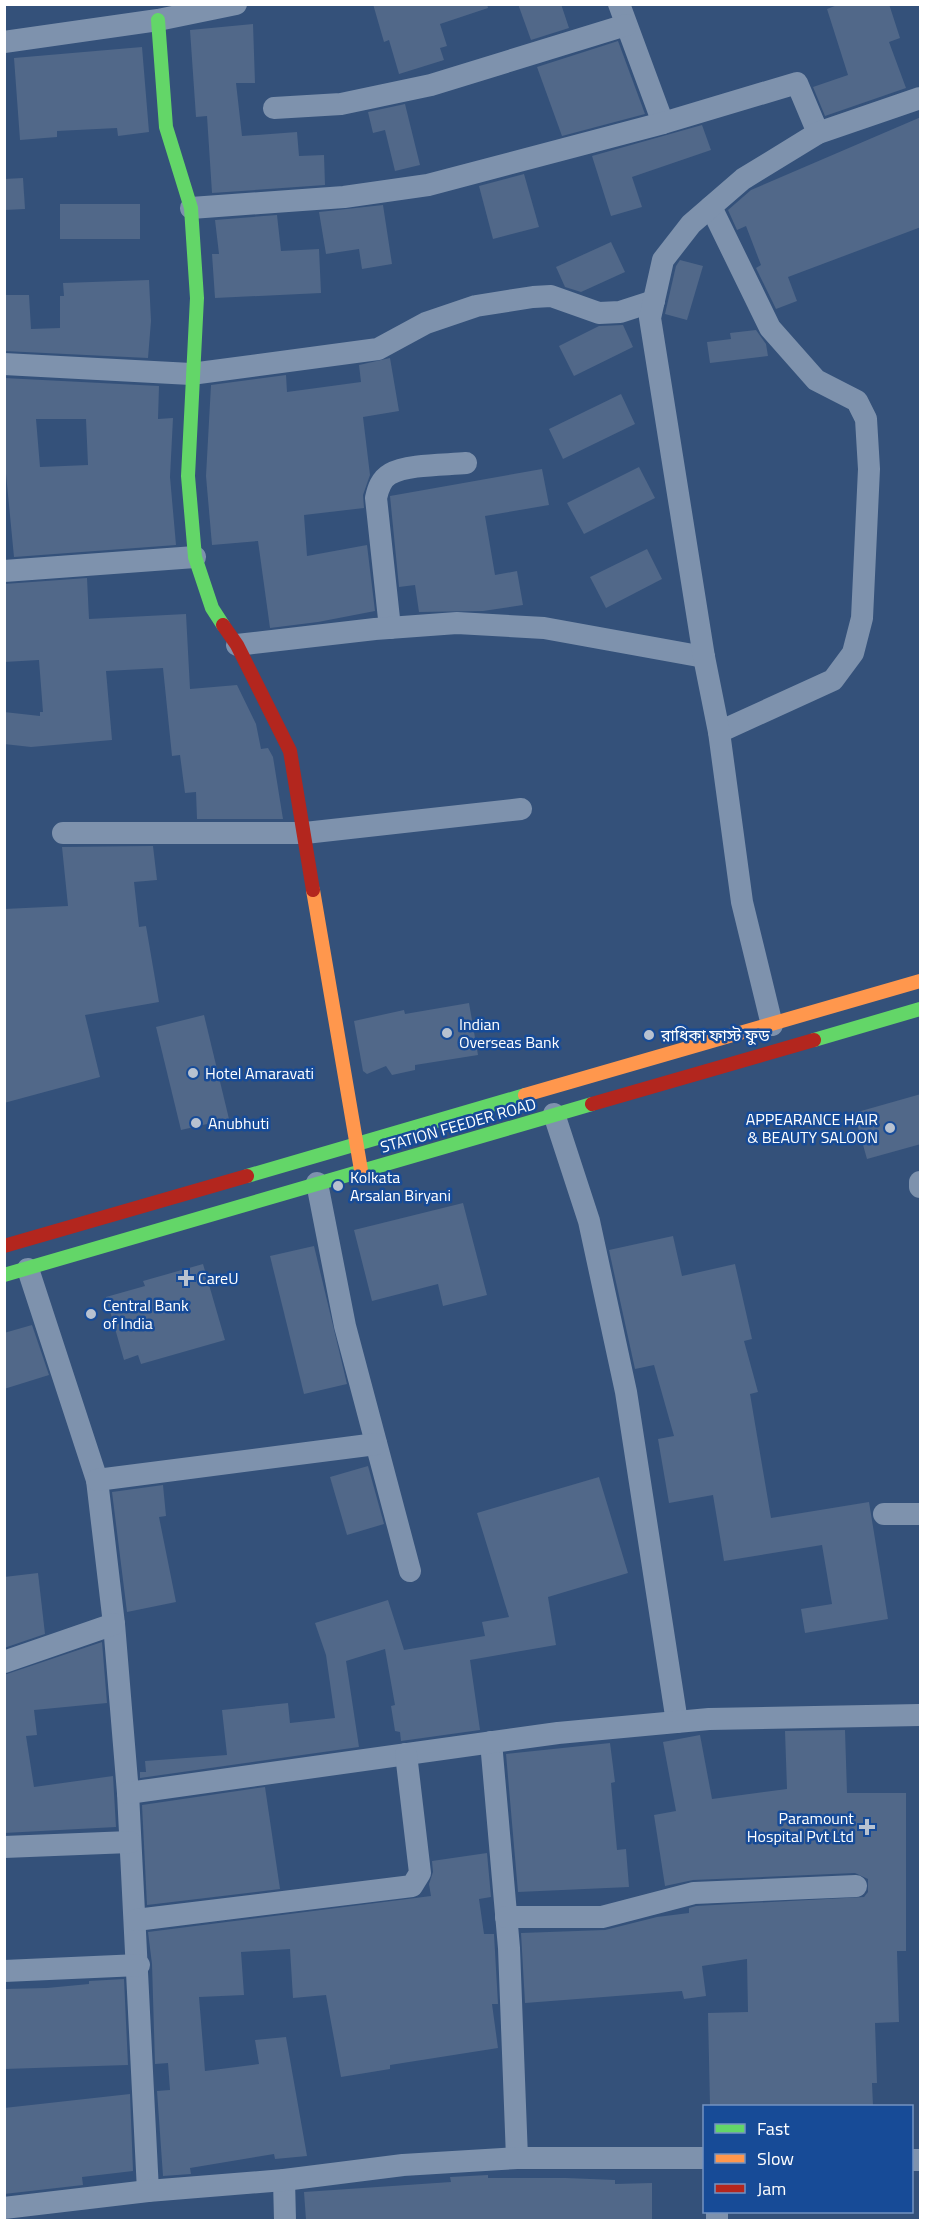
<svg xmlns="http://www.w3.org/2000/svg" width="925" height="2225" font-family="'Titillium Web','Noto Sans Bengali',sans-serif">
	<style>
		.building { fill: #516889; fill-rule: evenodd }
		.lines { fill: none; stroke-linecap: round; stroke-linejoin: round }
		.street { stroke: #7e92ad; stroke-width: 22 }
		.fast { stroke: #63d668; stroke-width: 14 }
		.slow { stroke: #ff974d; stroke-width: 14 }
		.jam { stroke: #b3261e; stroke-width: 14 }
		.poi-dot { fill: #b8c2d0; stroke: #174b97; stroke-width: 2 }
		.labels { text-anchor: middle; stroke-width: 5; stroke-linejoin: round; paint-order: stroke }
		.poi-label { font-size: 16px; fill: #fff; stroke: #174b97; text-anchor: start }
		.street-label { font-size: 16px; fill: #fff; stroke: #174b97 }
	</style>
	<rect width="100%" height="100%" fill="#34517a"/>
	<g class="building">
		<polygon points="373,4 487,4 488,8 440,24 447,46 440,48 444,60 399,74 389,40 384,42"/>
		<polygon points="518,4 561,4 569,28 531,40"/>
		<polygon points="840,4 889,4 900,38 889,42 906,88 825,116 813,87 848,75 827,9"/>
		<polygon points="253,24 255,83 236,83 242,136 297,132 299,156 324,155 325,185 212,193 207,116 196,117 190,30"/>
		<polygon points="618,41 645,114 562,136 537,67"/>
		<polygon points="142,47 149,132 118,136 117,128 57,131 57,137 20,140 14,58"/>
		<polygon points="405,104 420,165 395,171 385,130 373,133 368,112"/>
		<polygon points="921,117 921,227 788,277 797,301 776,309 756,268 761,265 746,226 737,230 728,210 751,190"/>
		<polygon points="702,125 711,150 632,177 642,207 611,216 592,156"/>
		<polygon points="524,174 539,227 493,239 479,186"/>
		<polygon points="23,178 25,209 4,210 4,179"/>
		<rect x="60" y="204" width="80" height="35"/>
		<polygon points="383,205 392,264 362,269 359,249 326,254 319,212"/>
		<polygon points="277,215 281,251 319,249 321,293 215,298 212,254 219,254 215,220"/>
		<polygon points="611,242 625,272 581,292 565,287 556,267"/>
		<polygon points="680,260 703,266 687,320 665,314 676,266"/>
		<polygon points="149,280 151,321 148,358 4,351 4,295 29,295 31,329 60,328 60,296 64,296 63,283"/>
		<polygon points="623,325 633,347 574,376 559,346 599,326"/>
		<polygon points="756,330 766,344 768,356 710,363 707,342 731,339 730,333"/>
		<polygon points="390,358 399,411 363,417 370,475 363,495 364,508 304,515 307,556 367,545 375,611 318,622 270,628 258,541 212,545 206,476 211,385 286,375 287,392 361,382 359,365"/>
		<path d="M4,378L159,386L158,419L173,418L170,477L176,545L14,557L4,453ZM36,419H86L88,465L40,467Z"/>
		<polygon points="621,394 635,424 563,459 549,429"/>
		<polygon points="639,467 655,498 584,534 567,503"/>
		<polygon points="542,469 549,505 485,516 495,575 517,571 523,605 483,611 419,612 415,585 399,587 390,496"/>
		<polygon points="647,549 662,579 606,608 590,577"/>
		<polygon points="87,578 89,619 186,614 190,689 237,685 256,724 261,749 268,748 273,757 283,819 197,819 196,792 185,793 180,755 172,756 163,668 106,671 112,740 31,747 4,744 4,712 40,716 40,712 43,712 39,660 4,662 4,584"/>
		<polygon points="153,846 157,880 134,882 139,927 146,926 159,1002 85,1015 100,1077 4,1103 4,909 68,906 62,847"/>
		<polygon points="469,1003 478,1055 415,1065 415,1070 392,1075 386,1066 367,1074 363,1071 354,1021 404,1010 405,1014"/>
		<polygon points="204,1015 229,1119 181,1130 156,1027"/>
		<polygon points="921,1094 921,1144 867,1159 854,1113"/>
		<polygon points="463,1203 487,1295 443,1306 438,1284 372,1301 354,1230"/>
		<polygon points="673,1236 682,1276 735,1264 752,1339 744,1341 758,1392 750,1394 771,1518 869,1502 888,1619 805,1633 801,1609 832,1604 822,1545 724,1561 713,1495 669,1503 658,1439 674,1436 654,1365 635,1369 609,1250"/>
		<polygon points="314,1246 347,1384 304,1394 270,1256"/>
		<polygon points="203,1264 225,1340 141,1364 138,1355 124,1360 106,1297 145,1286 143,1281"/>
		<polygon points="32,1325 49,1375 4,1389 4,1333"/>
		<polygon points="368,1466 384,1524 347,1535 330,1477"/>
		<polygon points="599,1477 628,1573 548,1597 556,1645 470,1660 480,1730 401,1741 400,1732 395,1731 391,1706 395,1705 385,1649 346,1661 359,1747 140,1778 140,1772 146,1772 145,1761 227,1755 222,1710 288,1703 290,1723 335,1718 326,1655 315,1623 388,1600 404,1650 485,1636 482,1622 509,1617 477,1513"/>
		<polygon points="163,1485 166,1516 159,1517 176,1602 127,1612 112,1492"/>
		<polygon points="38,1573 45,1634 4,1648 4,1577"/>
		<polygon points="102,1642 107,1703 34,1710 37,1735 26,1736 34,1787 113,1776 116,1827 4,1833 4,1675"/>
		<polygon points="845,1730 847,1793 906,1793 906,1951 897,1951 899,2022 875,2023 877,2083 872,2083 873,2106 710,2106 708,2013 748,2012 747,1959 702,1966 706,1996 684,1999 682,1991 525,2003 521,1933 605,1930 657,1917 689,1913 689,1908 696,1906 864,1897 868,1892 868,1879 855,1873 693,1880 665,1886 654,1815 676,1811 663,1742 700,1735 712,1799 787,1789 785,1731"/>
		<polygon points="610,1743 615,1782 611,1783 617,1850 626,1849 629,1887 518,1892 506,1754"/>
		<polygon points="265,1787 280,1889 147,1905 142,1805"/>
		<polygon points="487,1853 491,1897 479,1899 484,1934 494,1934 498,2004 492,2004 498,2048 390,2065 390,2069 341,2077 326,1995 293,1998 290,1949 241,1952 244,1995 199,1997 205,2071 259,2064 255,2040 286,2037 307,2156 275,2159 274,2154 190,2168 191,2174 163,2176 157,2091 170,2090 168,2063 155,2064 152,1964 148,1932 431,1896 429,1884 433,1872 432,1861"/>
		<polygon points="124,1979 128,2065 4,2069 4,1989 47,1988 89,1984 89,1981"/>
		<polygon points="130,2094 133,2171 82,2177 83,2185 4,2194 4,2108"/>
		<polygon points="488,2175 488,2178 566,2178 615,2180 615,2184 652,2183 652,2220 306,2220 304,2192 451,2182 450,2177"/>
	</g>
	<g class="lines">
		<g class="street">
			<polyline points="619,4 663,123"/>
			<polyline points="4,42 158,20 236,4"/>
			<polyline points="274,108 341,104 431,85 626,25"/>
			<polyline points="711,207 770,328 816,380 857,401 866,419 869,469 862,618 853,653 833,680 719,732"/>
			<polyline points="191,208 344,197 428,185 663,123 797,83 818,133"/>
			<polyline points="4,364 191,374 378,349 426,323 476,306 533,297 551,296 599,313 620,312 654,301"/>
			<polyline points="4,571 195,557"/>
			<path d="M390,628L376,498C378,489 381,479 390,474C407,464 446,465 466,463"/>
			<polyline points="237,645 375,629 457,623 544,628 704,657"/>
			<polyline points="63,833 305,833 521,809"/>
			<polyline points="772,1025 742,902 719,732 704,657 650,318 663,260 691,224 743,179 818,133 920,98"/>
			<polyline points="554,1114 589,1221 626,1392 677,1722"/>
			<polyline points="920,1182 920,1187"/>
			<polyline points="317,1183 345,1326 410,1571"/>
			<polyline points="28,1269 97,1480 114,1624 128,1793 148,2191"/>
			<polyline points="97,1480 376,1444"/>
			<polyline points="884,1514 920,1514"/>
			<polyline points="4,1662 114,1624"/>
			<polyline points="491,1742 509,1948 517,2158"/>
			<polyline points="128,1793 558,1733 709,1719 920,1715"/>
			<polyline points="4,1847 130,1842"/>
			<polyline points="506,1917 602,1917 694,1893 856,1886"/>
			<polyline points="136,1920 412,1886 420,1873 406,1754"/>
			<polyline points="4,1971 139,1965"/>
			<polyline points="912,2160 920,2160"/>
			<polyline points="284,2180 285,2220"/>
			<polyline points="4,2208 148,2191 284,2180 403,2165 517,2158 704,2158"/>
			<polyline points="717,2220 717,2212"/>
		</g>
		<g class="fast">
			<polyline points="158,20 166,127 191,208 197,298 188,476 195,557 212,608 223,625"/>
			<polyline points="814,1040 920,1009"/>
			<polyline points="247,1176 525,1095"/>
			<polyline points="4,1275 592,1104"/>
		</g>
		<g class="slow">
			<polyline points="313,890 361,1170"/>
			<polyline points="525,1095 920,981"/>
		</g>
		<g class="jam">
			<polyline points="223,625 237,645 290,751 313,890"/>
			<polyline points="592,1104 814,1040"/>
			<polyline points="4,1246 247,1176"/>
		</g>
	</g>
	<g class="poi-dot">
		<circle cx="447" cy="1033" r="6"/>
		<circle cx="649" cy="1035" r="6"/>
		<circle cx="193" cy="1073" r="6"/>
		<circle cx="196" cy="1123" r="6"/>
		<circle cx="890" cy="1128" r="6"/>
		<circle cx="338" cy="1186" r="6"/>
		<path d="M183 1269h6v6h6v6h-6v6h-6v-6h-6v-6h6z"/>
		<circle cx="91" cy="1314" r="6"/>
		<path d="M864 1818h6v6h6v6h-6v6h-6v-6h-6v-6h6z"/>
	</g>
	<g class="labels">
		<g class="poi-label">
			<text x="459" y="1030">Indian<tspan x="459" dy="18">Overseas Bank</tspan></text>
			<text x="661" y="1041">রাধিকা ফাস্ট ফুড</text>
			<text x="205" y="1079">Hotel Amaravati</text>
			<text x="878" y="1125" text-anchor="end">APPEARANCE HAIR<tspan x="878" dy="18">&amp; BEAUTY SALOON</tspan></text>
			<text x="208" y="1129">Anubhuti</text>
			<text x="350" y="1183">Kolkata<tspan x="350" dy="18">Arsalan Biryani</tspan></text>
			<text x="198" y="1284">CareU</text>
			<text x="103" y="1311">Central Bank<tspan x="103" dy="18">of India</tspan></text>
			<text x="854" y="1824" text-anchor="end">Paramount<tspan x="854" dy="18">Hospital Pvt Ltd</tspan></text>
		</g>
		<g class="street-label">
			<text transform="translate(458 1125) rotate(-16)" y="6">STATION FEEDER ROAD</text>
		</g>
	</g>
	<rect width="925" height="2225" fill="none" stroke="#ffffff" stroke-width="12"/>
	<rect x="703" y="2105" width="210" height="108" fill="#174b97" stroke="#7493c1" stroke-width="1.5"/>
	<rect x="715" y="2124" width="30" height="9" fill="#63d668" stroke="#7493c1" stroke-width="1.5"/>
	<text x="757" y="2135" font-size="18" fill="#ffffff">Fast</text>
	<rect x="715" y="2154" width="30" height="9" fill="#ff974d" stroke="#7493c1" stroke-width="1.5"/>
	<text x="757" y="2165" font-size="18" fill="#ffffff">Slow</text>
	<rect x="715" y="2184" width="30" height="9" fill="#b3261e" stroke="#7493c1" stroke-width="1.5"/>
	<text x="757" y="2195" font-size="18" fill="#ffffff">Jam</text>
</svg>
